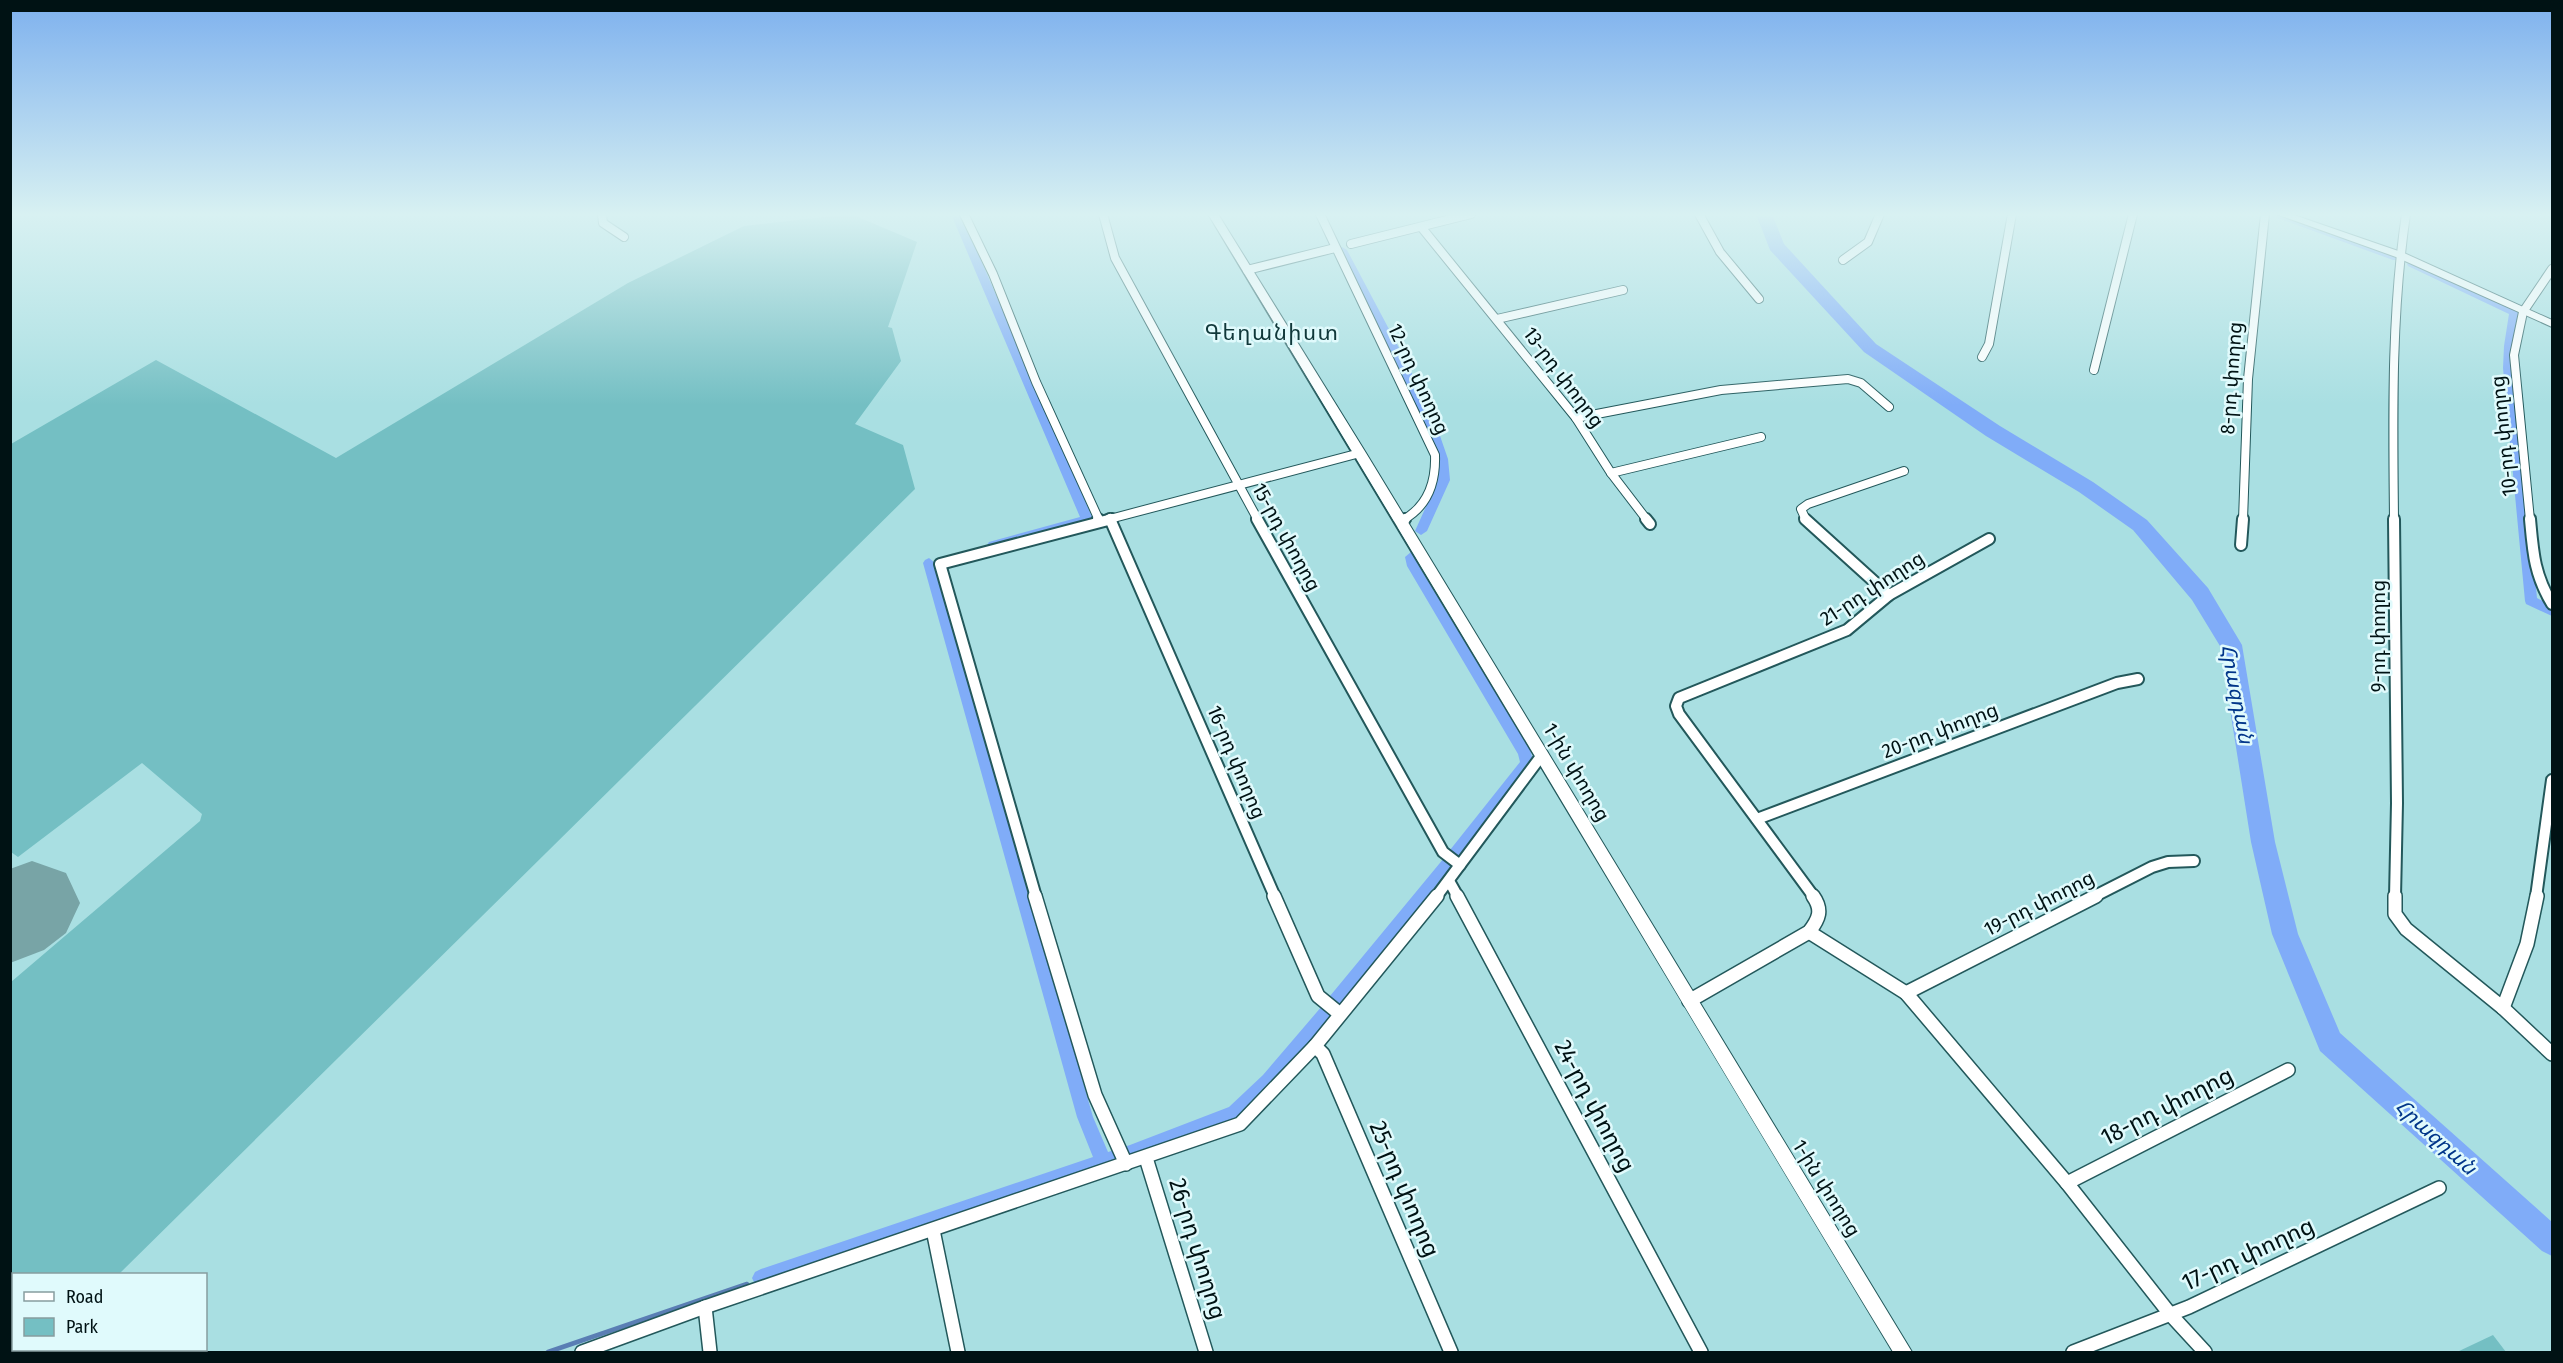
<svg xmlns="http://www.w3.org/2000/svg" width="2563" height="1363" font-family="'Fira Sans Condensed','Noto Sans Armenian',sans-serif">
	<style>
		.green { fill: #74bfc3 }
		.lines { fill: none; stroke-linecap: round; stroke-linejoin: round }
		.stream { stroke: #5a7eb4; stroke-width: 4.5 }
		.canal { fill: #80acf8; fill-rule: evenodd }
		.river { fill: #80acf8; fill-rule: evenodd }
		.runway { fill: #78a4a6; fill-rule: evenodd }
		.minor-far2-casing { stroke: #23585b; stroke-width: 10 }
		.minor-far1-casing { stroke: #23585b; stroke-width: 14 }
		.minor-casing { stroke: #23585b; stroke-width: 16 }
		.secondary-casing { stroke: #23585b; stroke-width: 2 }
		.minor-far2 { stroke: #fff; stroke-width: 8 }
		.minor-far1 { stroke: #fff; stroke-width: 10 }
		.minor { stroke: #fff; stroke-width: 13 }
		.secondary { fill: #fff; fill-rule: evenodd }
		.labels { text-anchor: middle; stroke-width: 5; stroke-linejoin: round; paint-order: stroke }
		.street-label { font-size: 20px; fill: #001214; stroke: #e0fafc }
		.water-label { font-size: 21px; font-style: italic; fill: #013589; stroke: #e0fafc }
		.quarter-label { font-size: 22px; letter-spacing: 1.5px; fill: #10383a; stroke: #e0fafc }
		.near-street-label { font-size: 24px; fill: #001214; stroke: #e0fafc }
	</style>
	<rect width="100%" height="100%" fill="#a9dfe2"/>
	<g class="green">
		<polygon points="851,214 917,242 888,327 892,328 901,361 855,424 903,445 915,489 119,1274 14,1274 14,1350 43,1350 40,1352 11,1352 11,982 200,821 202,814 142,763 18,857 11,852 11,444 156,360 336,458 628,283 744,226"/>
		<polygon points="2493,1335 2506,1352 2457,1352"/>
	</g>
	<g class="lines">
		<polyline class="stream" points="548,1352 747,1284"/>
		<g class="canal">
			<polygon points="951,214 961,214 1093,519 1091,522 993,549 987,545 989,542 1080,517"/>
			<polygon points="2267,214 2281,214 2402,258 2401,260 2393,260"/>
			<polygon points="1342,247 1347,250 1408,365 1439,433 1448,459 1450,480 1427,531 1421,535 1415,531 1438,480 1437,459 1428,433 1397,365 1337,250"/>
			<polygon points="2412,261 2520,313 2514,346 2515,368 2537,598 2552,606 2552,616 2526,604 2525,601 2503,368 2504,346 2509,314 2408,266 2407,264"/>
			<polygon points="1411,552 1415,554 1419,566 1530,749 1534,764 1460,858 1455,860 1454,868 1342,1006 1335,1008 1336,1011 1334,1016 1275,1087 1241,1119 1130,1161 1125,1160 1124,1163 1104,1170 761,1287 755,1284 752,1278 755,1272 761,1269 1093,1157 1077,1117 923,563 925,560 929,558 935,563 1093,1117 1108,1152 1118,1149 1123,1150 1124,1147 1130,1145 1229,1107 1263,1075 1322,1006 1329,1004 1328,1001 1330,996 1444,858 1449,857 1450,850 1520,762 1518,754 1407,566 1405,557"/>
		</g>
		<polygon class="river" points="1756,214 1772,214 1784,244 1876,344 2000,426 2093,482 2147,520 2208,588 2242,645 2275,842 2298,934 2340,1033 2552,1222 2552,1256 2542,1251 2320,1051 2272,934 2251,842 2220,646 2192,600 2133,530 2079,492 1986,436 1864,352 1770,250"/>
		<polygon class="runway" points="32,861 66,873 80,903 66,933 44,950 10,963 10,869"/>
		<defs>
			<g id="minor-far2">
				<polyline points="602,214 603,223 624,237"/>
				<polyline points="964,214 993,274 1036,382 1099,520"/>
				<polyline points="1103,214 1115,258 1258,520"/>
				<path d="M1320,214L1435,455C1436,483 1428,506 1403,520"/>
				<polyline points="1699,214 1720,252 1759,299"/>
				<polyline points="1422,228 1576,418 1611,473 1647,520"/>
				<polyline points="1351,244 1471,214"/>
				<polyline points="1843,260 1868,242 1880,214"/>
				<polyline points="1247,270 1335,248"/>
				<polyline points="1497,319 1623,290"/>
				<polyline points="1982,357 1989,344 2012,214"/>
				<polyline points="2094,370 2133,214"/>
				<polyline points="1576,418 1721,390 1848,379 1861,383 1889,407"/>
				<polyline points="1611,473 1761,437"/>
				<polyline points="1110,518 1111,520"/>
				<polyline points="1106,520 1360,453"/>
				<polyline points="1806,520 1801,509 1808,504 1904,471"/>
				<polyline points="2243,520 2248,379 2265,214"/>
				<path d="M2394,520C2393,417 2391,316 2406,214"/>
				<polyline points="2530,520 2514,355 2523,312 2552,269"/>
			</g>
			<g id="minor-far1">
				<polyline points="1098,519 1099,521"/>
				<polyline points="1110,519 1275,897"/>
				<polyline points="1257,519 1443,852 1460,865"/>
				<polyline points="1646,519 1650,524"/>
				<polyline points="1805,519 1889,595"/>
				<polyline points="2394,519 2397,803 2395,897"/>
				<path d="M2530,519C2533,552 2534,574 2552,604"/>
				<polyline points="1401,521 1405,519"/>
				<polyline points="2241,545 2243,519"/>
				<polyline points="1757,819 2117,683 2138,679"/>
				<polyline points="1449,881 1458,897"/>
				<polyline points="1036,897 940,564 1112,519"/>
				<polyline points="1436,897 1542,755"/>
				<polyline points="1814,897 1679,714 1676,706 1679,698 1847,630 1889,595 1989,539"/>
				<polyline points="2093,897 2152,867 2168,862 2194,861"/>
				<polyline points="2536,897 2552,780"/>
			</g>
			<g id="minor">
				<polyline points="1035,896 1095,1095 1126,1164"/>
				<polyline points="1274,896 1318,996 1340,1014"/>
				<polyline points="1457,896 1701,1352"/>
				<polyline points="2395,896 2395,914 2406,929 2503,1008 2552,1054"/>
				<polyline points="1809,932 1906,993 2067,1183 2170,1314 2205,1352"/>
				<polyline points="1906,993 2096,896"/>
				<path d="M1689,1001L1809,932C1819,919 1823,910 1813,896"/>
				<polyline points="2503,1008 2527,944 2537,896"/>
				<polyline points="1315,1046 1323,1054 1451,1352"/>
				<polyline points="1146,1158 1206,1352"/>
				<polyline points="2067,1183 2288,1070"/>
				<polyline points="933,1230 958,1352"/>
				<polyline points="705,1307 710,1352"/>
				<polyline points="582,1352 705,1307 1240,1124 1315,1046 1437,896"/>
				<polyline points="2073,1352 2189,1307 2439,1188"/>
			</g>
			<g id="secondary">
				<path d="M1208,214H1218L1366,453L1912,1352H1893C1663,974 1439,592 1208,214Z"/>
				<polygon points="2276,214 2291,214 2404,253 2552,320 2552,327 2396,257"/>
			</g>
		</defs>
		<use href="#minor-far2" class="minor-far2-casing"/>
		<use href="#minor-far1" class="minor-far1-casing"/>
		<use href="#minor" class="minor-casing"/>
		<use href="#secondary" class="secondary-casing"/>
		<use href="#minor-far2" class="minor-far2"/>
		<use href="#minor-far1" class="minor-far1"/>
		<use href="#minor" class="minor"/>
		<use href="#secondary" class="secondary"/>
	</g>
	<linearGradient id="sky" x2="0" y2="1"><stop stop-color="#7eb1ee"/><stop offset="0.53" stop-color="#d8f1f2"/><stop offset="1" stop-color="#d8f1f2" stop-opacity="0"/></linearGradient>
	<rect width="2563" height="405" fill="url(#sky)"/>
	<g class="labels">
		<g class="street-label">
			<text transform="translate(1564 377) rotate(53)" y="7">13-րդ փողոց</text>
			<text transform="translate(2231 378) rotate(-86)" y="7">8-րդ փողոց</text>
			<text transform="translate(1419 379) rotate(65)" y="7">12-րդ փողոց</text>
			<text transform="translate(2503 436) rotate(-96)" y="7">10-րդ փողոց</text>
			<text transform="translate(1287 537) rotate(61)" y="7">15-րդ փողոց</text>
			<text transform="translate(1872 588) rotate(-33)" y="7">21-րդ փողոց</text>
			<text transform="translate(2378 636) rotate(-90)" y="7">9-րդ փողոց</text>
			<text transform="translate(1940 730) rotate(-21)" y="7">20-րդ փողոց</text>
			<text transform="translate(1237 762) rotate(67)" y="7">16-րդ փողոց</text>
			<text transform="translate(1577 772) rotate(59)" y="7">1-ին փողոց</text>
			<text transform="translate(2039 903) rotate(-27)" y="7">19-րդ փողոց</text>
			<text transform="translate(1827 1188) rotate(58)" y="7">1-ին փողոց</text>
		</g>
		<g class="water-label">
			<text transform="translate(2237 694) rotate(79)" y="7">Հրազդան</text>
			<text transform="translate(2436 1137) rotate(42)" y="7">Հրազդան</text>
		</g>
		<g class="quarter-label">
			<text x="1272" y="340">Գեղանիստ</text>
		</g>
		<g class="near-street-label">
			<text transform="translate(1595 1106) rotate(62)" y="8">24-րդ փողոց</text>
			<text transform="translate(2167 1106) rotate(-27)" y="8">18-րդ փողոց</text>
			<text transform="translate(1405 1189) rotate(67)" y="8">25-րդ փողոց</text>
			<text transform="translate(1198 1249) rotate(73)" y="8">26-րդ փողոց</text>
			<text transform="translate(2248 1254) rotate(-25)" y="8">17-րդ փողոց</text>
		</g>
	</g>
	<rect width="2563" height="1363" fill="none" stroke="#001214" stroke-width="24"/>
	<rect x="12" y="1273" width="195" height="78" fill="#e0fafc" stroke="#869d9f" stroke-width="1.5"/>
	<rect x="24" y="1292" width="30" height="9" fill="#ffffff" stroke="#869d9f" stroke-width="1.5"/>
	<text x="66" y="1303" font-size="18" fill="#001214">Road</text>
	<rect x="24" y="1318" width="30" height="18" fill="#74bfc3" stroke="#869d9f" stroke-width="1.5"/>
	<text x="66" y="1333" font-size="18" fill="#001214">Park</text>
</svg>
